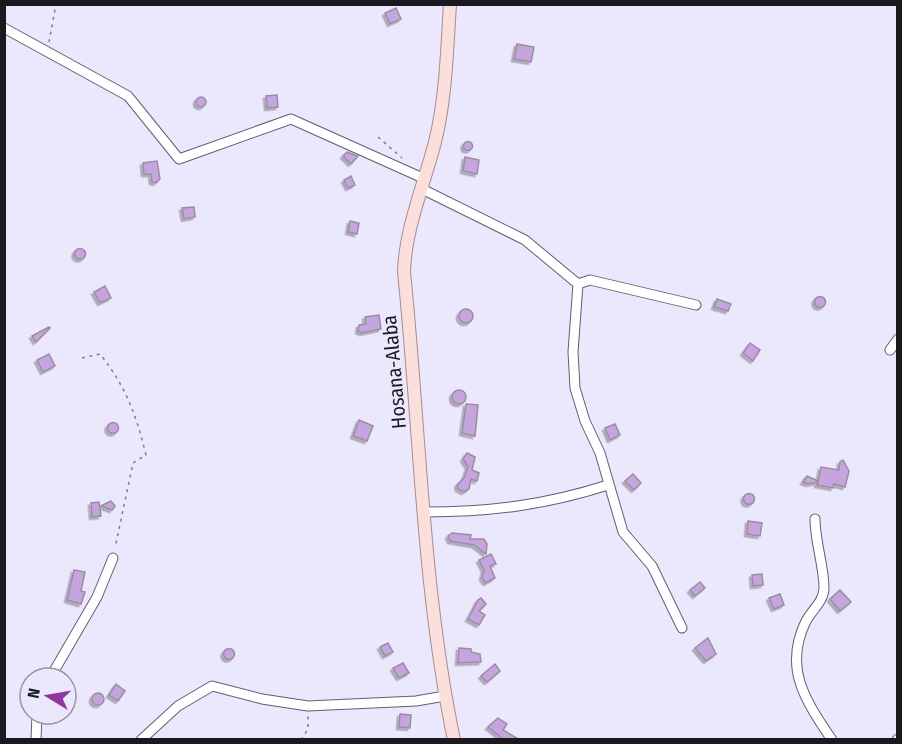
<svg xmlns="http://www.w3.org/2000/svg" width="902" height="744" font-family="'Fira Sans Condensed',sans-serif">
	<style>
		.building { fill: #c6a5de; stroke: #988ea0; stroke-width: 1.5; filter: url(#shadow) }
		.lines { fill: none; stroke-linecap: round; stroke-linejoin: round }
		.minor-casing { stroke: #635f71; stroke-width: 11 }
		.major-casing { stroke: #ab8c8b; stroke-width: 14 }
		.path { stroke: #7f7c8a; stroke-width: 1.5; stroke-dasharray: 3 4.5; stroke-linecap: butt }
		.minor { stroke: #fff; stroke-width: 9 }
		.major { stroke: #fbdfdc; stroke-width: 12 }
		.labels { text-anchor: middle; stroke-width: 4.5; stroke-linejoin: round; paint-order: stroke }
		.street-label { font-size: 20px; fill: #1b1920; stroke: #ebe7fc }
	</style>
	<defs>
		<filter id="shadow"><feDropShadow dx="-2.5" dy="2.5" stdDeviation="0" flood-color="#0004"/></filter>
	</defs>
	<rect width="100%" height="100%" fill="#ebe7fc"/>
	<g class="building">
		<polygon points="396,8 401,19 390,24 385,13"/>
		<polygon points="517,44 534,47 531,62 514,59"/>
		<polygon points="277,95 278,107 267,108 266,96"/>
		<circle cx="201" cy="102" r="5"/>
		<circle cx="468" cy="146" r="4.5"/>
		<polygon points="347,152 358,156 351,164 343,156"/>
		<polygon points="465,157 479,160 477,174 463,171"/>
		<polygon points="157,161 160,179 156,183 152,182 151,174 144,174 143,163"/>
		<polygon points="351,176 355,185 348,188 344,180"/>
		<polygon points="194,207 195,217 184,219 182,208"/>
		<polygon points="350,221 359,223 357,234 348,232"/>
		<circle cx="80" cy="254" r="5.5"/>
		<polygon points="105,286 111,298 100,303 94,292"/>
		<circle cx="820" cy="302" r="5.5"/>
		<polygon points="717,299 731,304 728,311 714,307"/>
		<circle cx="466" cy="316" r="7"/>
		<polygon points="379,315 381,329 362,333 358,331 359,325 366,324 365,317"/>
		<polygon points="49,327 50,328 36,342 32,336"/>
		<polygon points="750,343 760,350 753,361 743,353"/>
		<polygon points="49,354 55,366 43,372 37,360"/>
		<circle cx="459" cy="397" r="7"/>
		<polygon points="466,404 478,405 475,436 462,433"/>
		<polygon points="359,420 373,426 367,441 353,436"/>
		<circle cx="113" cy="428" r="5.5"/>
		<polygon points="615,424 620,435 610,440 605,428"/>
		<polygon points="467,453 475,457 472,470 479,473 477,481 471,479 469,489 464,492 458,489 457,485 464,478 468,467 463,459"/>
		<polygon points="843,460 849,471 845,487 834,484 833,488 817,485 818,482 808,484 803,482 807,476 818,481 821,467 839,470 840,462"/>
		<polygon points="633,474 641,483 634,490 625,481"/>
		<circle cx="749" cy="499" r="5.5"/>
		<polygon points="111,501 115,506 112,510 101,506"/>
		<polygon points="99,502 101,516 92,517 91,503"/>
		<polygon points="748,521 762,523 760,536 747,534"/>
		<polygon points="452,533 471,535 470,539 484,539 487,544 486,554 474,545 450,541 448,536"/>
		<polygon points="491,554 496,564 490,566 495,578 486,583 482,578 484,570 479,560"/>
		<polygon points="74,570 85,572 81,591 85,592 81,604 67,600"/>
		<polygon points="762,574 763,585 753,586 752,575"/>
		<polygon points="700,582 705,588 695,596 690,590"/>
		<polygon points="840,590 851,602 840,611 830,599"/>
		<polygon points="780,594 784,605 774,609 769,598"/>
		<polygon points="481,598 486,604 479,611 485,615 479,625 468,619 478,600"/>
		<polygon points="708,638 716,654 706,661 695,648"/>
		<polygon points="388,643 393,652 385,656 380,647"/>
		<polygon points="459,648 471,649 471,652 480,654 481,662 458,663"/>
		<circle cx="229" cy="654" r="5.5"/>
		<polygon points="403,663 409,673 399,678 393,668"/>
		<polygon points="495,664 500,671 487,682 481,676"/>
		<polygon points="116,684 125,691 118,701 109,695"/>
		<circle cx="98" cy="699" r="6"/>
		<polygon points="400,714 411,715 410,728 399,727"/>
		<polygon points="498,718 507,724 503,730 520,740 504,740 488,727"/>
	</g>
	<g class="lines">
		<defs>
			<g id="minor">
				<polyline points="4,28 128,96 179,159 291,119 425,179"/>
				<polyline points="422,189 525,240 578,284"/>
				<polyline points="890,350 898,339"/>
				<path d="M425,512C491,512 545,505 608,485"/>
				<path d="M815,519C815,542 824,566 824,588C824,601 812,610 806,621C783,668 805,700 832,740"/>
				<polyline points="682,628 652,566 623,532 600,453 585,421 575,388 573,352 578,284 590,280 696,305"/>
				<polyline points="50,678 97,597 113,558"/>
				<polyline points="36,740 37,714"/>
				<polyline points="141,740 178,706 212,686 262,699 308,706 416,701 445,696"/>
				<polyline points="897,740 898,739"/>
			</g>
			<path id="major" d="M450,4C447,50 446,98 435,142C424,185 405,229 404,272C420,427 422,587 454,740"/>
		</defs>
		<use href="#minor" class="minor-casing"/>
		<use href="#major" class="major-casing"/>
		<g class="path">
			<polyline points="49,42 56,4"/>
			<polyline points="378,137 402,158"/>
			<path d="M82,358L100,354C126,387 136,414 146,455L133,463L115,548"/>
			<polyline points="301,740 308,729 308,715"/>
		</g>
		<use href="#minor" class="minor"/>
		<use href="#major" class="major"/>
	</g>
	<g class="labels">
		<g class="street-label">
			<text transform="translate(394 372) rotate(-95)" y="7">Hosana-Alaba</text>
		</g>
	</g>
	<rect width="902" height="744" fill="none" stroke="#1b1920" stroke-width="12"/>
	<g transform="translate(48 696) rotate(281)"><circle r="28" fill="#ebe7fc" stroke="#9895a4" stroke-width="1.5"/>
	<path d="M0-4.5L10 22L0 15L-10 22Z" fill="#9035a1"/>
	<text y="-9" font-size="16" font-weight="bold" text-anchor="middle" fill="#1b1920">N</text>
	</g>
</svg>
